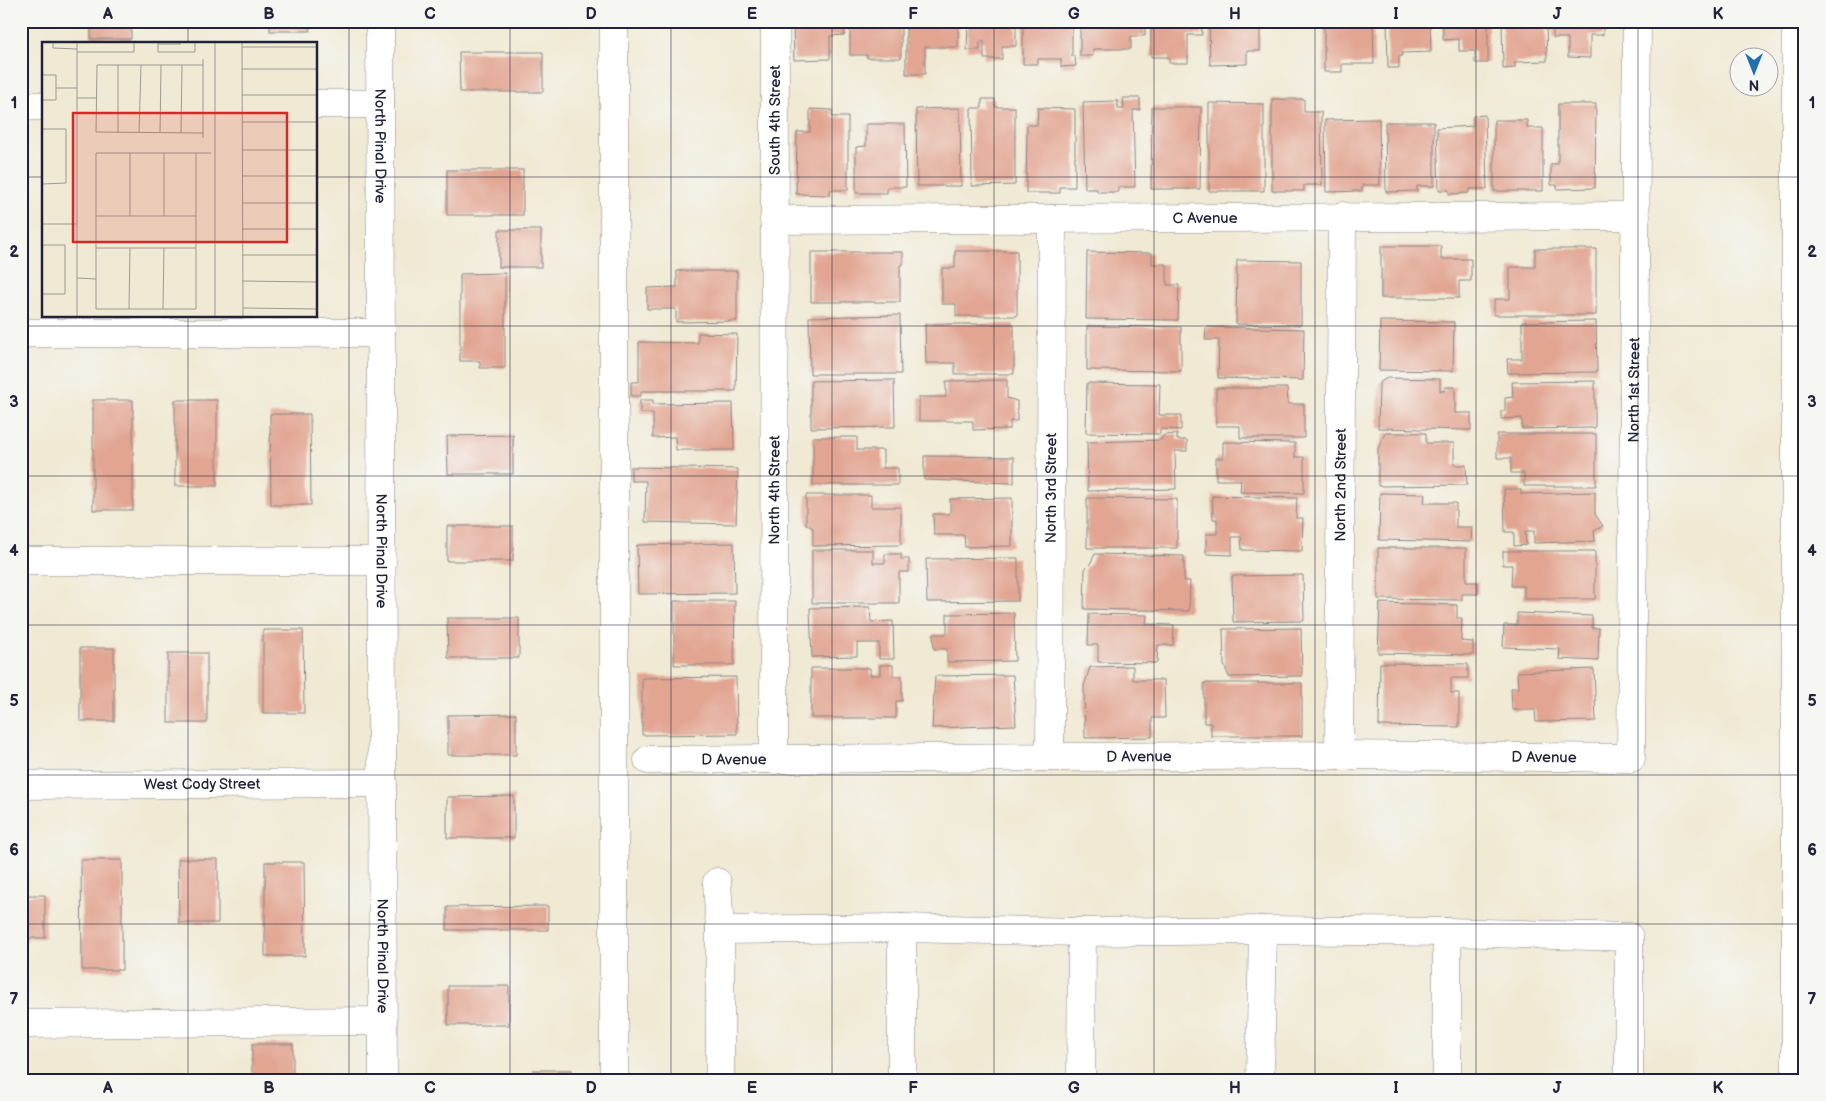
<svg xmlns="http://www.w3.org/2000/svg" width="1826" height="1101" font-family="'Balsamiq Sans',sans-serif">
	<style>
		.building { fill: #e2a592 }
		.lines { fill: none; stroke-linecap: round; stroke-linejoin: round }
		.minor-casing { stroke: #898687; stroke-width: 29 }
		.minor { stroke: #fff; stroke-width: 28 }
		.grid { fill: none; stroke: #22223b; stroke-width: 1; stroke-opacity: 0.55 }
		.labels { text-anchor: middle; stroke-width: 4; stroke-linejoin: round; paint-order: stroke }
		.street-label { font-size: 15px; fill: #22223b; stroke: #f6f6f2 }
		.inset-road { fill: none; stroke: #9e9996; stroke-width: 1 }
		.view { fill: #d62828; fill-opacity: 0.15; stroke: #d62828; stroke-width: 2.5 }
		.inset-edge { fill: none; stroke: #22223b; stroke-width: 2.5 }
		.neatline { fill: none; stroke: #22223b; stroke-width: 2 }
		.grid-label { font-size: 16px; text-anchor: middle; font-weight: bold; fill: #22223b }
	</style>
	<rect width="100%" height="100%" fill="#f6f6f2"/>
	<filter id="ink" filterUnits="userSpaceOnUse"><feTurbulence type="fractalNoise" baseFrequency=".02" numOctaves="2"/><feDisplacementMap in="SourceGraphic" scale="10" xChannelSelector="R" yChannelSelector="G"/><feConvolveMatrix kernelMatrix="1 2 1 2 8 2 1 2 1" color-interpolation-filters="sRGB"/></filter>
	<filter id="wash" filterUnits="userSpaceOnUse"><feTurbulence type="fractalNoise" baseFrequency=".0096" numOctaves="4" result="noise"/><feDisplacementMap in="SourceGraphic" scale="20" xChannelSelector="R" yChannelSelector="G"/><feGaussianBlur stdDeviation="1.12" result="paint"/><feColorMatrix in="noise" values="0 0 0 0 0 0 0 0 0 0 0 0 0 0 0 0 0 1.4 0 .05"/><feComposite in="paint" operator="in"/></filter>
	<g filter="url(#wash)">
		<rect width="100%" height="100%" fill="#f0e9d3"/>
		<g id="blocks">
			<g class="building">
				<rect x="91" y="21" width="40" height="18"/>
				<rect x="270" y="21" width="40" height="10"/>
				<polygon points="793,21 844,21 845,35 830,36 830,59 794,60"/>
				<polygon points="850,21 901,21 901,58 867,58 867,55 850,55"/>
				<polygon points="906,21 958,21 958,47 925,47 925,74 906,74"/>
				<polygon points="968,21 1016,21 1016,46 1002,46 1002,59 984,59 984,41 980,41 980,50 967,50"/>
				<polygon points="1023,21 1072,21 1072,56 1075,56 1076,66 1061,67 1061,59 1038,59 1038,64 1023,64"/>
				<polygon points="1080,21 1145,21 1145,36 1131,36 1131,49 1093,49 1093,56 1080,56"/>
				<polygon points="1151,21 1201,21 1202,35 1188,35 1188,63 1169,63 1169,57 1151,57"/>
				<polygon points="1209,21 1260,21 1260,51 1247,51 1247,64 1210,65"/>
				<polygon points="1324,21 1373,21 1374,64 1342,64 1342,72 1324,72"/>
				<polygon points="1387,21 1430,21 1431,52 1402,53 1402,56 1399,56 1399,68 1388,68"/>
				<polygon points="1443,21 1488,21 1488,63 1475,63 1475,51 1459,51 1459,39 1443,40"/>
				<polygon points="1502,21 1546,21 1547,61 1515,62 1515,68 1503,69"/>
				<polygon points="1553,21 1603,21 1603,35 1590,35 1590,58 1568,57 1568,38 1553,38"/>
				<polygon points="459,52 543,52 543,92 460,92"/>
				<polygon points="1123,98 1140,98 1140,110 1133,110 1135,187 1118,187 1118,192 1097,192 1097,189 1085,189 1083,102 1118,101 1118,109 1124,109"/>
				<polygon points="982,99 995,99 995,107 1015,107 1015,185 972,186 971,108 982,108"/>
				<polygon points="1272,99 1304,99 1304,112 1321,112 1322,185 1304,185 1304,191 1272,191"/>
				<polygon points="1209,103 1264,104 1264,191 1209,191"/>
				<polygon points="1558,104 1596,104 1595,188 1557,189 1557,185 1551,185 1551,164 1558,164"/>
				<polygon points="1152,107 1201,107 1200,189 1151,189"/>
				<polygon points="960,108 961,186 917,186 916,109"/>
				<polygon points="1038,108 1075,109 1075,187 1060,187 1060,193 1026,193 1027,125 1037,125"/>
				<polygon points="810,109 832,110 832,117 848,117 848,190 830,190 830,195 796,194 797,132 810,132"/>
				<polygon points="1485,115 1487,189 1469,189 1469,193 1449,194 1449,190 1439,190 1437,128 1473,126 1473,116"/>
				<polygon points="1379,119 1380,185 1362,185 1362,191 1326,192 1325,120"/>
				<polygon points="1494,120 1527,120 1527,128 1543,128 1543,191 1494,191"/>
				<polygon points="1385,122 1434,122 1434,186 1417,186 1417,191 1386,192"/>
				<polygon points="866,124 905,124 906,187 887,187 887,193 856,193 856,147 866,146"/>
				<rect x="447" y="170" width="76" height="45"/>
				<rect x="21" y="206" width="3" height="66"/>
				<rect x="499" y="230" width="42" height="37"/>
				<polygon points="1381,246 1441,246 1441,259 1471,259 1471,281 1459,281 1459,298 1381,298"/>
				<polygon points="1535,249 1596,249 1596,315 1494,315 1494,299 1510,299 1510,267 1535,267"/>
				<polygon points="955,251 1017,251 1017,316 956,316 956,304 942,304 942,268 955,268"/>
				<polygon points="811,252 903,252 903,265 900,265 900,302 811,302"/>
				<polygon points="1087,252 1152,253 1152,264 1167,264 1167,285 1179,285 1178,320 1086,319"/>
				<polygon points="1237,260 1301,261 1301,325 1236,324"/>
				<polygon points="677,271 737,271 737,321 676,322 676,309 647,309 647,288 677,287"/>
				<polygon points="505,273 505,368 480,368 480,361 460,361 460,274"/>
				<polygon points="900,315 901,374 810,374 809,317"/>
				<polygon points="1380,321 1454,322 1453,371 1379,370"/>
				<polygon points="1596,321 1597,372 1508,373 1507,359 1522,359 1522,322"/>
				<polygon points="925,324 1014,324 1014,374 955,374 955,363 926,363"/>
				<polygon points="1087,326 1181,327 1181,371 1087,370"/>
				<polygon points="1206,327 1304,329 1303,380 1218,378 1219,340 1205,340"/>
				<polygon points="698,333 737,334 736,391 641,391 641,396 631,396 631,382 639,382 639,342 698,343"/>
				<polygon points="1387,378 1440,379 1440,391 1445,391 1445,387 1455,387 1455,413 1471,413 1471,430 1378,428 1379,383"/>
				<polygon points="894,380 895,427 811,428 811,381"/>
				<polygon points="1007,380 1007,398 1017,401 1017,421 1010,421 1010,429 973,430 973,421 919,421 919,397 946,397 946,381"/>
				<polygon points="1595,381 1595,428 1522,429 1522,418 1501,419 1501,411 1505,411 1505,398 1513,397 1512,382"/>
				<polygon points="1087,383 1160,384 1159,415 1181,415 1181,430 1160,429 1160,434 1086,433"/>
				<polygon points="1216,388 1287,388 1288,404 1304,404 1304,438 1240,438 1240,426 1216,426"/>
				<rect x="93" y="400" width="40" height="110"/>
				<rect x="175" y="400" width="42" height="86"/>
				<polygon points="640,400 653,400 653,404 733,403 734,450 676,450 675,437 653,438 653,413 640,413"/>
				<polygon points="270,414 310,414 311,505 271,505"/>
				<polygon points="1385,433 1426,433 1426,443 1454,443 1454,465 1466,465 1467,485 1378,486 1378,449"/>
				<polygon points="1177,434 1177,440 1187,440 1187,451 1175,451 1176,489 1088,491 1087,442 1161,440 1164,435"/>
				<polygon points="1497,434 1596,434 1596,486 1524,486 1524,473 1511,473 1511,458 1497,458"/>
				<polygon points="513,435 513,474 448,474 447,436"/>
				<polygon points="813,437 857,437 857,450 883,450 883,468 898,468 898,485 813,485"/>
				<polygon points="1223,442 1295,443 1295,457 1304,457 1304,493 1240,492 1241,480 1216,480 1216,458 1223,458"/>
				<polygon points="924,456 1014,457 1014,483 924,480"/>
				<polygon points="631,467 738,469 736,524 645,522 646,481 631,481"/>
				<polygon points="1504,489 1521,489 1521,494 1595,492 1595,514 1603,526 1594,531 1595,541 1534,543 1534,531 1525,531 1526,545 1514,546 1514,532 1505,532"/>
				<polygon points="1380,493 1425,494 1424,503 1456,503 1456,527 1472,527 1471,542 1379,540"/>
				<polygon points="806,495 871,495 871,507 901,507 901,545 813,546 813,528 806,524"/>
				<polygon points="1212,496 1297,498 1296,518 1303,518 1302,551 1242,550 1241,537 1232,537 1232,555 1206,554 1206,534 1217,534 1217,519 1213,519"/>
				<polygon points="1012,498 1012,546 965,547 964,535 934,535 933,514 950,514 950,499"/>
				<polygon points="1087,498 1177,499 1177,548 1087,548"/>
				<rect x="447" y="526" width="66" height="35"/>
				<polygon points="734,543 735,593 638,594 637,545"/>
				<polygon points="1378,548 1466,548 1466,582 1478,582 1478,594 1462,594 1462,600 1378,599"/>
				<polygon points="812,550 873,550 873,563 885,563 885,554 901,554 901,559 909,559 909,572 899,572 899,603 812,603"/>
				<polygon points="1503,551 1595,551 1595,599 1524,599 1524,586 1511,586 1512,565 1503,565"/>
				<polygon points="1095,554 1184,556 1184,581 1190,581 1189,611 1084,609 1085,569 1090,564"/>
				<polygon points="1018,558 1018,601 927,602 926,559"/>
				<polygon points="1303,575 1304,621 1233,622 1232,576"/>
				<polygon points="674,601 735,601 734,665 674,665"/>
				<polygon points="1380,603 1457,605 1457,618 1462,618 1461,641 1473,642 1473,655 1378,653"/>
				<polygon points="870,607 871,622 893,621 894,659 879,659 879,643 857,643 857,656 812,657 810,608"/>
				<polygon points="1014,613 1015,661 947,662 947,649 934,649 933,634 947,634 947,614"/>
				<polygon points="1517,613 1592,616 1592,628 1599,628 1598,661 1559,659 1560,649 1503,647 1504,625 1517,625"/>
				<polygon points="1089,614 1147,615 1146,624 1174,625 1173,645 1158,645 1157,663 1098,662 1098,645 1088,645"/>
				<polygon points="447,618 519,618 519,658 448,658"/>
				<polygon points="1301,628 1302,676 1229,677 1224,665 1223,629"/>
				<polygon points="263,630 303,630 304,713 263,713"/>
				<rect x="80" y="648" width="34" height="73"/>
				<rect x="168" y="653" width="39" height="70"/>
				<polygon points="1380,663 1468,664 1468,678 1451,678 1451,693 1459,693 1459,727 1379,726"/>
				<polygon points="880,665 893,665 893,676 902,676 902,701 896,701 896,718 811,718 811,668 870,668 870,675 880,675"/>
				<polygon points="1133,666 1133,680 1164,680 1165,718 1152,718 1152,737 1085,738 1084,686 1090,667"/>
				<polygon points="1594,669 1596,721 1536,722 1535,710 1512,710 1511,688 1518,688 1517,672"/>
				<polygon points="1013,675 1016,725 932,728 935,676"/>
				<polygon points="736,677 737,734 642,735 642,678"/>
				<polygon points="1204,683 1302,683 1302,736 1211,736 1211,723 1204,723"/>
				<polygon points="516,714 516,755 448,755 448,715"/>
				<polygon points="514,796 514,838 447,838 447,797"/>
				<polygon points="178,859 218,859 218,923 179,923"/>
				<polygon points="81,860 122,860 122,970 82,970"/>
				<polygon points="265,862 304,862 305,956 265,956"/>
				<polygon points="21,865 27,865 27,895 45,895 45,938 27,938 27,943 21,943"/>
				<polygon points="548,906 548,930 447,930 447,907"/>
				<rect x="448" y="986" width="61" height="39"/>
				<rect x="252" y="1044" width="41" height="36"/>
				<rect x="533" y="1070" width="39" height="10"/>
			</g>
		</g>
	</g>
	<g filter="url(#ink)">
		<use href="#blocks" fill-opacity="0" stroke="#898687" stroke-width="1"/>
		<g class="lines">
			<defs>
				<g id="minor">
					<path id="s1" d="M380,21L383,1080"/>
					<polyline points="614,21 614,1080"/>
					<polyline points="316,104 380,104"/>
					<polyline points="21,106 44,106"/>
					<path id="s2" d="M774,220L1636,216"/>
					<polyline points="21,333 381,333"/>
					<polyline points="21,561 382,561"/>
					<path id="s3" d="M1339,755L1342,216"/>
					<path id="s4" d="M1050,757L1052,219"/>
					<path id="s5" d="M648,760L1339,755L1631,758L1637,21"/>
					<path id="s6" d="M774,760L775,21"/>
					<path id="s7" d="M21,785L383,783"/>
					<polyline points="717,882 720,930 720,1080"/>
					<polyline points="720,930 902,928 1082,932 1263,930 1447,932 1629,937 1629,1080"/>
					<polyline points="21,1024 383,1021"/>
					<polyline points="902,1080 902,928"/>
					<polyline points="1081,1080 1082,932"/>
					<polyline points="1260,1080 1263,930"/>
					<polyline points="1447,1080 1447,932"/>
					<polyline points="1796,1080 1796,21"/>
				</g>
			</defs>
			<use href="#minor" class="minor-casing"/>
			<use href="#minor" class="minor"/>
		</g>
	</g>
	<path class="grid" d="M188,21V44M349,21V1080M510,21V1080M671,21V1080M832,21V1080M994,21V1080M1154,21V1080M1315,21V1080M1476,21V1080M1638,21V1080M21,177H44M316,177H1805M188,316V1080M21,326H1805M21,476H1805M21,625H1805M21,775H1805M21,924H1805"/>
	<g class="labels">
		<g class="street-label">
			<text dy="5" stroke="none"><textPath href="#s6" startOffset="640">South 4th Street</textPath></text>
			<text dy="5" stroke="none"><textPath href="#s1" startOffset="125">North Pinal Drive</textPath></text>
			<text dy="5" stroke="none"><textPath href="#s2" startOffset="431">C Avenue</textPath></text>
			<text dy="5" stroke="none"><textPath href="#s5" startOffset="1351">North 1st Street</textPath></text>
			<text dy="5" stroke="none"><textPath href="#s3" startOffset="270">North 2nd Street</textPath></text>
			<text dy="5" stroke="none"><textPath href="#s4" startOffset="269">North 3rd Street</textPath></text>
			<text dy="5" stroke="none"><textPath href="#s6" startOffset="270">North 4th Street</textPath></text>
			<text dy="5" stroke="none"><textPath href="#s1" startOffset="530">North Pinal Drive</textPath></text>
			<text dy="5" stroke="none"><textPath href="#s5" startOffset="491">D Avenue</textPath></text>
			<text dy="5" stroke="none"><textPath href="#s5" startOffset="896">D Avenue</textPath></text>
			<text dy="5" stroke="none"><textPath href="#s5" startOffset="86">D Avenue</textPath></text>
			<text dy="5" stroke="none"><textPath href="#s7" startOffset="181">West Cody Street</textPath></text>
			<text dy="5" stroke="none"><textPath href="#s1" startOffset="935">North Pinal Drive</textPath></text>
		</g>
	</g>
	<g transform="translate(42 42)">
		<rect width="275" height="275" fill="#f0e9d3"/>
		<path class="inset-road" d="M11,1V6L35,7M35,1V274M116,1V10H153V1M173,1V274M200,1L201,274M116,2H139M200,5H275M35,10H92V1M200,27H275M0,33H14V58H0M14,46H35M200,53H275M35,56H54M200,80H275M0,87H24V141L0,142M0,87V142M76,91V23M97,91L99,23M118,91L119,23M139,91L140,23M161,91L54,90L55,23H161M161,96V17M200,108H275M154,111V267H54V111H169M200,134H275M200,161H275M54,174H154M88,174V111M122,174V111M0,182H35M200,187H275M0,203H23V252H0M54,206H154M200,213H275M35,236L54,237M200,239L275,240M201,266L275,267M87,267L88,206M121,267L122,206"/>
		<path class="view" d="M31,71H245V200H31Z"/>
		<rect width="275" height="275" class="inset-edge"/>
	</g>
	<rect width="1826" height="1101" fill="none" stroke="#f6f6f2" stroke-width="55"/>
	<g transform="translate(1754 72) rotate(180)"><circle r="24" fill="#f6f6f2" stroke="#a1a1a9"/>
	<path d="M0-4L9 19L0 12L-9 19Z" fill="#1f6fb2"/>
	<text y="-8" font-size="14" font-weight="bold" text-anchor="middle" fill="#22223b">N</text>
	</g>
	<rect x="28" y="28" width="1770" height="1046" class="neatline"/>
	<g class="grid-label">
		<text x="108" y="19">A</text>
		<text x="269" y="19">B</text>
		<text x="430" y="19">C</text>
		<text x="591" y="19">D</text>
		<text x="752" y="19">E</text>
		<text x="913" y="19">F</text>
		<text x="1074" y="19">G</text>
		<text x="1235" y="19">H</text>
		<text x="1396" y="19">I</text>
		<text x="1557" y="19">J</text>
		<text x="1718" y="19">K</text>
		<text x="14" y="108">1</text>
		<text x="1812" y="108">1</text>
		<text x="14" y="257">2</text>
		<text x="1812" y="257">2</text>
		<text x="14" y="407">3</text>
		<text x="1812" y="407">3</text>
		<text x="14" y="556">4</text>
		<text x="1812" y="556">4</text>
		<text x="14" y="706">5</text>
		<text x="1812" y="706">5</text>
		<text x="14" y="855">6</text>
		<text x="1812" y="855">6</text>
		<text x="14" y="1004">7</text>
		<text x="1812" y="1004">7</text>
		<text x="108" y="1093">A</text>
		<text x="269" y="1093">B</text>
		<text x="430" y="1093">C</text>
		<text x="591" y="1093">D</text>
		<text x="752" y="1093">E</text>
		<text x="913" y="1093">F</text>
		<text x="1074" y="1093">G</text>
		<text x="1235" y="1093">H</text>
		<text x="1396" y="1093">I</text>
		<text x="1557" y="1093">J</text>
		<text x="1718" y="1093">K</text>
	</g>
</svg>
